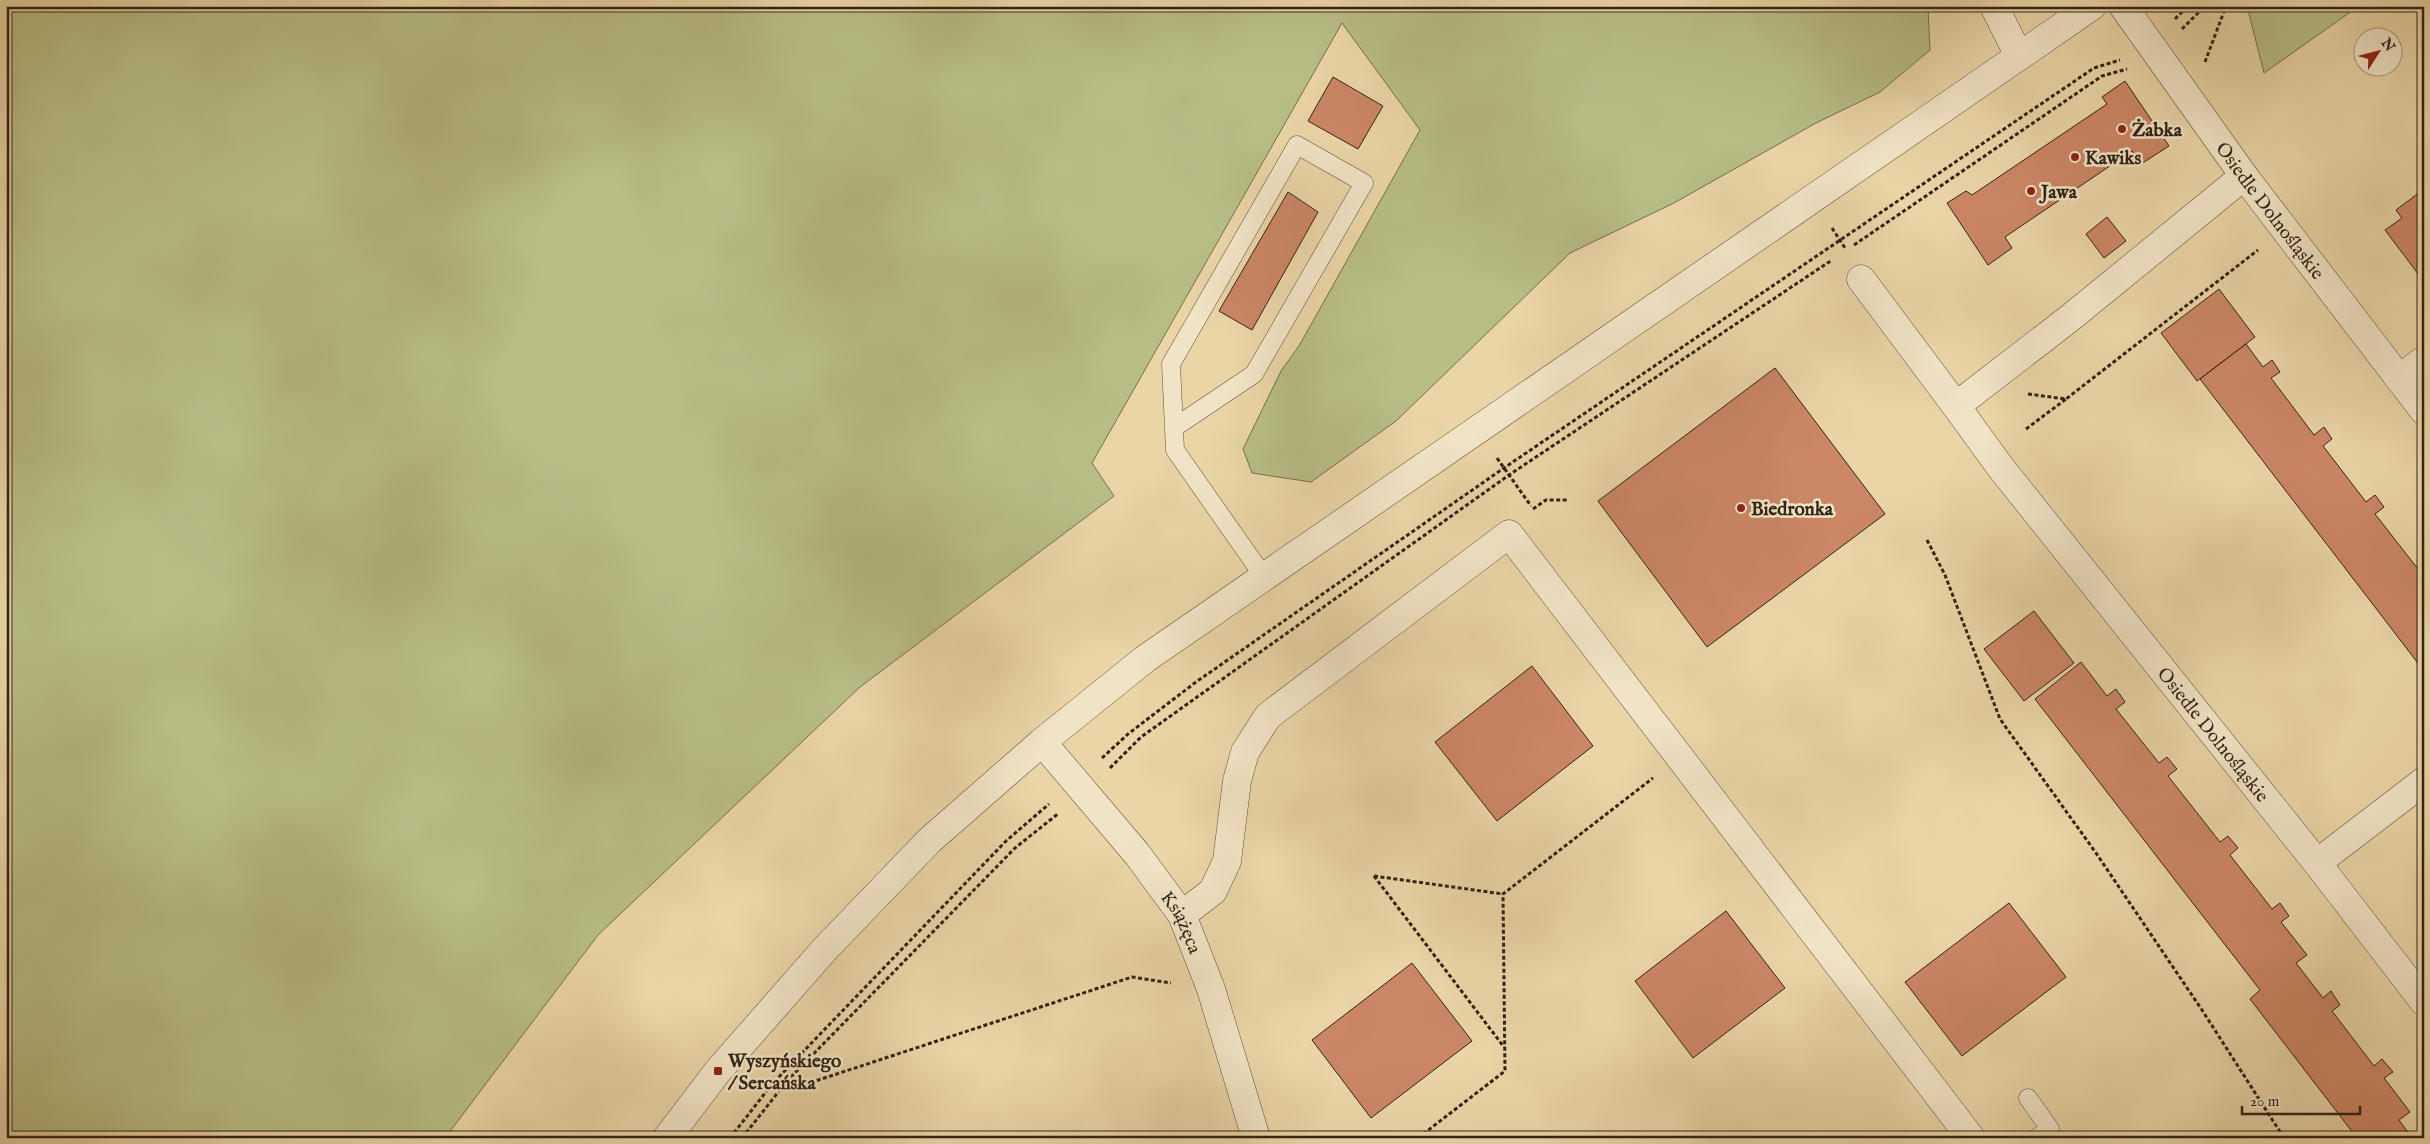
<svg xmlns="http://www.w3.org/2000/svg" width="2430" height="1144" font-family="'IM FELL English',serif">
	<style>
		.green { fill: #b8bd86; stroke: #74704d }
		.building { fill: #cb8666; stroke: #312414 }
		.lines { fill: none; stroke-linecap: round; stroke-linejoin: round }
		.service-casing { stroke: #5f5039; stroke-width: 19 }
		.minor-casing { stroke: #5f5039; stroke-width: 29 }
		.tertiary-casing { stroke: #5f5039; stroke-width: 29 }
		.path { stroke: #312414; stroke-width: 3; stroke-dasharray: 4 2.5; stroke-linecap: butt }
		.service { stroke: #f1e4c6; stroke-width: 18 }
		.minor { stroke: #f1e4c6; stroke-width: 28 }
		.tertiary { stroke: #f1e4c6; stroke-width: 28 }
		.poi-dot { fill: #8f2418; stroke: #f1e4c6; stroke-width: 2 }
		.labels { text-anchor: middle; stroke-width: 5; stroke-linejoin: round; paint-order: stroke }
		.poi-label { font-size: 19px; font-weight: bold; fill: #312414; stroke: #f1e4c6; text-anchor: start }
		.street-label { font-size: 19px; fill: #312414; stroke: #f1e4c6 }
	</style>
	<rect width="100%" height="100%" fill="#ead5a7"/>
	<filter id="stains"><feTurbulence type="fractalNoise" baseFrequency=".004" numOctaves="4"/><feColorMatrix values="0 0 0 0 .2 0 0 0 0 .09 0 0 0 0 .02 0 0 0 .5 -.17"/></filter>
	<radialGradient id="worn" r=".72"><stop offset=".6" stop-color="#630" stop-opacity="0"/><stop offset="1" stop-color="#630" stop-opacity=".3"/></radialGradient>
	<g class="green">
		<polygon points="6,6 1928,6 1930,50 1880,92 1816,123 1674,203 1570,253 1396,421 1311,482 1252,473 1243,449 1281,371 1299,346 1420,130 1342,23 1092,463 1114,496 860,687 598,935 445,1138 6,1138"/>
		<polygon points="2247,6 2359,6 2264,73"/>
	</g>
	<g class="building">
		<polygon points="1333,77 1383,106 1358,149 1308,121"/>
		<polygon points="2125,81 2169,146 2141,164 2132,151 2005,237 2012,248 1988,265 1947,203 1966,191 1972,195 2107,104 2102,97"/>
		<polygon points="2424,189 2424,277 2422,279 2385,230 2402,218 2396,210"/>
		<polygon points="1288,192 1318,212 1252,330 1219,311"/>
		<polygon points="2107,217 2126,241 2104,258 2086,234"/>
		<polygon points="2219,289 2255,337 2197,381 2161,333"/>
		<polygon points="2246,344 2263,367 2272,360 2280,372 2271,378 2314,435 2324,427 2332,439 2323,446 2366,502 2375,495 2384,507 2375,514 2418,569 2424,565 2424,671 2200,379"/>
		<polygon points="1775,368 1885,514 1707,647 1598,501"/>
		<polygon points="2034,611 2074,663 2024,701 1984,649"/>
		<polygon points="2081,662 2107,696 2116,689 2125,702 2116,709 2159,763 2167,757 2177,769 2168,776 2220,842 2228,836 2238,848 2230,855 2272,909 2280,903 2289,916 2281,922 2307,955 2296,963 2323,998 2331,991 2340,1005 2332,1011 2374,1066 2382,1059 2393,1072 2384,1078 2410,1112 2399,1120 2412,1138 2357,1138 2250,999 2260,990 2035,699"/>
		<polygon points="1532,666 1593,746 1497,821 1435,742"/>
		<polygon points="2009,903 2066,977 1962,1056 1905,982"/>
		<polygon points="1726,911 1785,988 1693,1058 1635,981"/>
		<polygon points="1412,963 1472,1041 1371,1118 1312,1040"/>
	</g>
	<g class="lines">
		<defs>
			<g id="service">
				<polyline points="1175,427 1254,374 1364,183 1297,145 1171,364 1175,450 1264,577"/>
				<polyline points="2028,1098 2050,1129 2037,1138"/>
			</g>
			<g id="minor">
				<polyline points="1994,6 2019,56"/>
				<path id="s1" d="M2123,6L2244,176L2424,411"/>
				<path id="s2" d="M2244,176L2070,318L1956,406L2001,468L2317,863L2424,1002"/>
				<polyline points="1861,279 1956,406"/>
				<polyline points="2399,379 2424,360"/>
				<path id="s3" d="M1042,742L1137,854L1182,915L1211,989L1256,1138"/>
				<polyline points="2317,863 2424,781"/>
				<polyline points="1182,915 1213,891 1227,861 1237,781 1245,752 1268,716 1509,534 1971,1138"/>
			</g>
			<polyline id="tertiary" points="667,1138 718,1071 825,949 930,840 1042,742 1145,659 2092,6"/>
		</defs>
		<use href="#service" class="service-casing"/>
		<use href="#minor" class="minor-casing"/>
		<use href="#tertiary" class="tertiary-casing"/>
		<g class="path">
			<polyline points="2175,19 2188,6"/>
			<polyline points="2182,29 2205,6"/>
			<polyline points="2205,62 2226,6"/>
			<polyline points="1832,228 1845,248"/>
			<polyline points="1854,245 2102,76 2127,69"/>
			<polyline points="2028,394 2066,399 2258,250"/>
			<polyline points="2026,429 2066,399"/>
			<polyline points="1497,458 1531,506"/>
			<polyline points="1533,509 1546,500 1569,500"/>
			<polyline points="1927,540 1945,575 2000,719 2096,853 2202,1010 2284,1138"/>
			<polyline points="1102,758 1128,734 1196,682 1504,468 2094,68 2120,60"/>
			<polyline points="1110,768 1141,737 1509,475 1832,260"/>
			<polyline points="1374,876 1504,1047"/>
			<polyline points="1374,876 1503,894"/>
			<polyline points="773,1083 794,1088 1132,977 1171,983"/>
			<polyline points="730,1138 773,1083 1006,841 1049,804"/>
			<polyline points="742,1138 787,1081 1015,848 1059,813"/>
			<polyline points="1418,1138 1505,1071 1503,894 1653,778"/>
		</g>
		<use href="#service" class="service"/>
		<use href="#minor" class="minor"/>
		<use href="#tertiary" class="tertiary"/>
	</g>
	<g class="poi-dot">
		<circle cx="2122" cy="129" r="5"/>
		<circle cx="2075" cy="157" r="5"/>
		<circle cx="2031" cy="191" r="5"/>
		<circle cx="1741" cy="508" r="5"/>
		<rect x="713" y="1066" width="10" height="10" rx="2.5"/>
	</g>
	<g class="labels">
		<g class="poi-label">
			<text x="2132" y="136">Żabka</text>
			<text x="2085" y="164">Kawiks</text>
			<text x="2041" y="198">Jawa</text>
			<text x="1751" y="515">Biedronka</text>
			<text x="728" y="1067">Wyszyńskiego<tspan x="728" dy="22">/ Sercańska</tspan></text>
		</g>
		<g class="street-label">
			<text dy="7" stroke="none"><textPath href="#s1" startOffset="252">Osiedle Dolnośląskie</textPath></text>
			<text dy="7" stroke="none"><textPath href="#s2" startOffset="786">Osiedle Dolnośląskie</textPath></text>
			<text dy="7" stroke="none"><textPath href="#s3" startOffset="229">Książęca</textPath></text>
		</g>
	</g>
	<rect width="2430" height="1144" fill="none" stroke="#ead5a7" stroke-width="25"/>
	<rect x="8" y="8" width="2415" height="1129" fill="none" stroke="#312414" stroke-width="2.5"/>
	<rect x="12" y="12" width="2405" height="1119" fill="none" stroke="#312414"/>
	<g transform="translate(2378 52) rotate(54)"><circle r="24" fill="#f1e4c6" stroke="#a4977f"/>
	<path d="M0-4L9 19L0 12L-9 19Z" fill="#8f2418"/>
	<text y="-8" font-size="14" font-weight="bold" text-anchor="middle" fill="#312414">N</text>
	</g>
	<path d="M2242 1106v8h118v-8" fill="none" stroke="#312414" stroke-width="2.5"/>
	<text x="2250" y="1106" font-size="15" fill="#312414" stroke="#f1e4c6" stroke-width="4" paint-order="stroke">20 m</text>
	<rect width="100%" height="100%" filter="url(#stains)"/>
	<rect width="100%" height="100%" fill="url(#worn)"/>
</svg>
